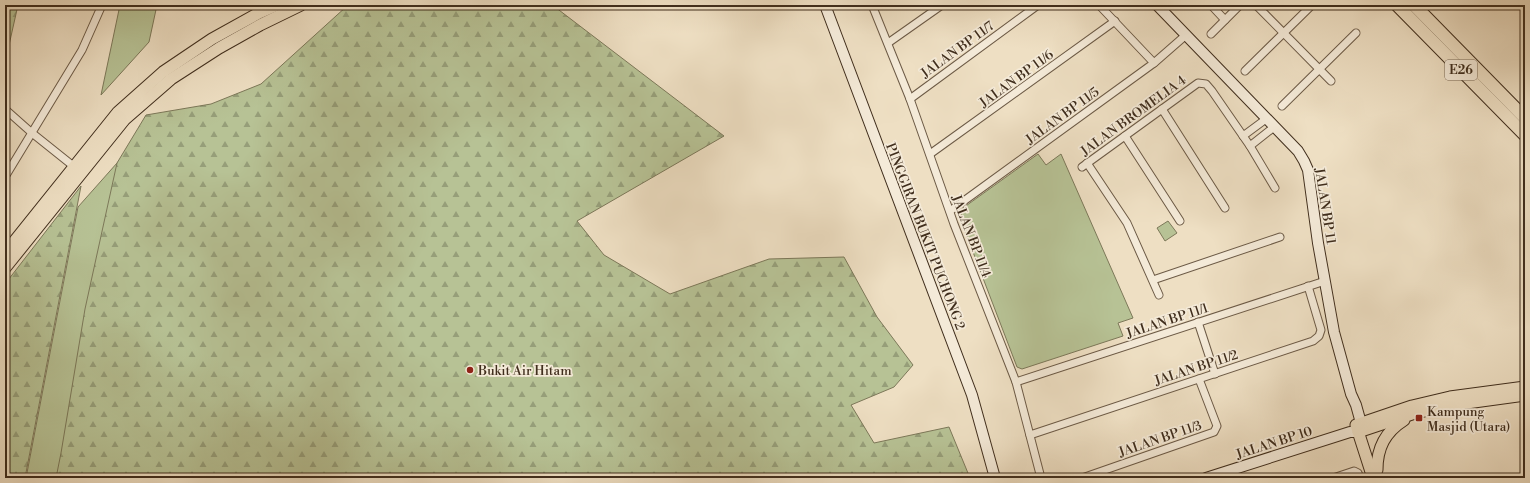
<svg xmlns="http://www.w3.org/2000/svg" width="1530" height="483" font-family="'Libre Bodoni',serif">
	<style>
		.green { fill: #b7c295; stroke: #7c7859 }
		.forest { fill: url(#forest-firs); stroke: #7c7859 }
		.lines { fill: none; stroke-linecap: round; stroke-linejoin: round }
		.street-casing { stroke: #6c5a46; stroke-width: 9 }
		.secondary-casing { stroke: #402e1d; stroke-width: 12 }
		.primary-casing { stroke: #402e1d; stroke-width: 13 }
		.highway-casing { stroke: #402e1d; stroke-width: 14 }
		.street { stroke: #f4ead8; stroke-width: 7 }
		.secondary { stroke: #f4ead8; stroke-width: 10 }
		.primary { stroke: #eedfc3; stroke-width: 11 }
		.highway { stroke: #eedfc3; stroke-width: 12 }
		.poi-dot { fill: #8f2418; stroke: #f4ead8; stroke-width: 1.5 }
		.labels { text-anchor: middle; stroke-width: 3.5; stroke-linejoin: round; paint-order: stroke }
		.shield { fill: #f4ead8; stroke: #766655; stroke-width: 1 }
		.shield-label { font-size: 12px; font-weight: bold; fill: #402e1d }
		.street-label { font-size: 13px; fill: #402e1d; stroke: #f4ead8 }
		.poi-label { font-size: 13px; fill: #402e1d; stroke: #f4ead8; text-anchor: start }
	</style>
	<defs>
		<pattern id="forest-firs" width="22" height="20" patternUnits="userSpaceOnUse"><rect width="22" height="20" fill="#b7c295"/><path d="M5 1l3.5 6h-7zM16 11l3.5 6h-7z" fill="#969e79"/></pattern>
	</defs>
	<rect width="100%" height="100%" fill="#eedfc3"/>
	<filter id="stains"><feTurbulence type="fractalNoise" baseFrequency=".005" numOctaves="4"/><feColorMatrix values="0 0 0 0 .2 0 0 0 0 .09 0 0 0 0 .02 0 0 0 .5 -.17"/></filter>
	<radialGradient id="worn" r=".72"><stop offset=".6" stop-color="#630" stop-opacity="0"/><stop offset="1" stop-color="#630" stop-opacity=".3"/></radialGradient>
	<g class="green">
		<polygon points="120,5 157,5 149,42 101,95"/>
		<polygon points="125,154 62,478 26,478 78,207"/>
		<polygon points="1038,154 1046,165 1061,154 1133,318 1118,323 1123,336 1022,369 1017,367 960,218 963,208"/>
		<polygon points="1168,221 1177,233 1165,241 1157,228"/>
	</g>
	<g class="forest">
		<polygon points="5,5 18,5 5,63"/>
		<polygon points="368,5 519,5 555,7 724,136 577,221 604,255 670,294 769,259 844,257 877,317 913,365 894,387 851,405 874,443 949,427 970,478 56,478 61,453 85,309 117,163 146,115 211,104 261,84 347,6"/>
		<polygon points="81,186 25,478 5,478 5,284"/>
	</g>
	<g class="lines">
		<defs>
			<g id="street">
				<polyline points="872,5 910,99 954,224 1016,382 1041,478"/>
				<polyline points="1099,5 1154,63"/>
				<polyline points="1211,5 1225,20"/>
				<polyline points="1256,5 1331,81"/>
				<polyline points="1211,34 1240,5"/>
				<polyline points="888,43 942,5"/>
				<polyline points="1245,71 1312,5"/>
				<polyline points="910,99 1038,5"/>
				<polyline points="1282,106 1356,33"/>
				<polyline points="5,109 32,133 77,169"/>
				<polyline points="1162,109 1225,208"/>
				<polyline points="1125,136 1180,221"/>
				<polyline points="1243,136 1266,119"/>
				<polyline points="1250,146 1274,127"/>
				<polyline points="930,154 1115,21"/>
				<polyline points="1087,163 1127,223 1159,295"/>
				<polyline points="1082,167 1198,83 1206,84 1212,91 1250,146 1275,188"/>
				<polyline points="5,177 82,50 102,5"/>
				<polyline points="950,211 1154,63 1186,35"/>
				<polyline points="1153,280 1280,237"/>
				<polyline points="1198,322 1215,374"/>
				<polyline points="1016,382 1325,281"/>
				<polyline points="1030,435 1313,341 1319,336 1321,330 1308,286"/>
				<polyline points="1082,478 1214,432 1217,426 1199,379"/>
				<polyline points="1333,478 1354,471 1358,473 1360,478"/>
			</g>
			<g id="secondary">
				<polyline points="825,5 972,395 995,478"/>
				<polyline points="1157,5 1298,151 1304,161 1308,170 1318,243 1334,332 1351,394 1356,405 1361,423"/>
				<polyline points="1206,478 1350,432 1358,432"/>
			</g>
			<g id="primary">
				<polyline points="5,253 118,112 163,72 212,39 259,13 277,5"/>
				<polyline points="5,268 125,119 171,79 219,48 260,25 301,5"/>
				<polyline points="1358,432 1415,413 1452,405 1525,395"/>
				<path d="M1377,470C1377,448 1385,432 1404,420"/>
				<polyline points="1373,478 1356,425 1412,406 1450,397 1525,387"/>
			</g>
			<g id="highway">
				<polyline points="1397,5 1525,135"/>
				<polyline points="1414,5 1525,118"/>
			</g>
		</defs>
		<use href="#street" class="street-casing"/>
		<use href="#secondary" class="secondary-casing"/>
		<use href="#primary" class="primary-casing"/>
		<use href="#highway" class="highway-casing"/>
		<use href="#street" class="street"/>
		<use href="#secondary" class="secondary"/>
		<use href="#primary" class="primary"/>
		<use href="#highway" class="highway"/>
	</g>
	<g class="poi-dot">
		<circle cx="470" cy="370" r="4"/>
		<rect x="1415" y="414" width="8" height="8" rx="2"/>
	</g>
	<g class="labels">
		<rect class="shield" x="1445" y="60" width="32" height="20" rx="3"/>
		<g class="shield-label">
			<text x="1461" y="74">E26</text>
		</g>
		<g class="street-label">
			<text transform="translate(957 49) rotate(-36)" y="5">JALAN BP 11/7</text>
			<text transform="translate(1016 78) rotate(-36)" y="5">JALAN BP 11/6</text>
			<text transform="translate(1062 115) rotate(-36)" y="5">JALAN BP 11/5</text>
			<text transform="translate(1133 115) rotate(-36)" y="5">JALAN BROMELIA 4</text>
			<text transform="translate(1326 206) rotate(81)" y="5">JALAN BP 11</text>
			<text transform="translate(926 236) rotate(69)" y="5">PINGGIRAN BUKIT PUCHONG 2</text>
			<text transform="translate(972 236) rotate(69)" y="5">JALAN BP 11/4</text>
			<text transform="translate(1167 320) rotate(-18)" y="5">JALAN BP 11/1</text>
			<text transform="translate(1196 367) rotate(-18)" y="5">JALAN BP 11/2</text>
			<text transform="translate(1160 438) rotate(-19)" y="5">JALAN BP 11/3</text>
			<text transform="translate(1274 442) rotate(-18)" y="5">JALAN BP 10</text>
		</g>
		<g class="poi-label">
			<text x="478" y="375">Bukit Air Hitam</text>
			<text x="1427" y="416">Kampung<tspan x="1427" dy="15">Masjid (Utara)</tspan></text>
		</g>
	</g>
	<rect width="1530" height="483" fill="none" stroke="#eedfc3" stroke-width="20"/>
	<rect x="6" y="6" width="1518" height="471" fill="none" stroke="#402e1d" stroke-width="2"/>
	<rect x="10" y="10" width="1510" height="463" fill="none" stroke="#402e1d"/>
	<rect width="100%" height="100%" filter="url(#stains)"/>
	<rect width="100%" height="100%" fill="url(#worn)"/>
</svg>
